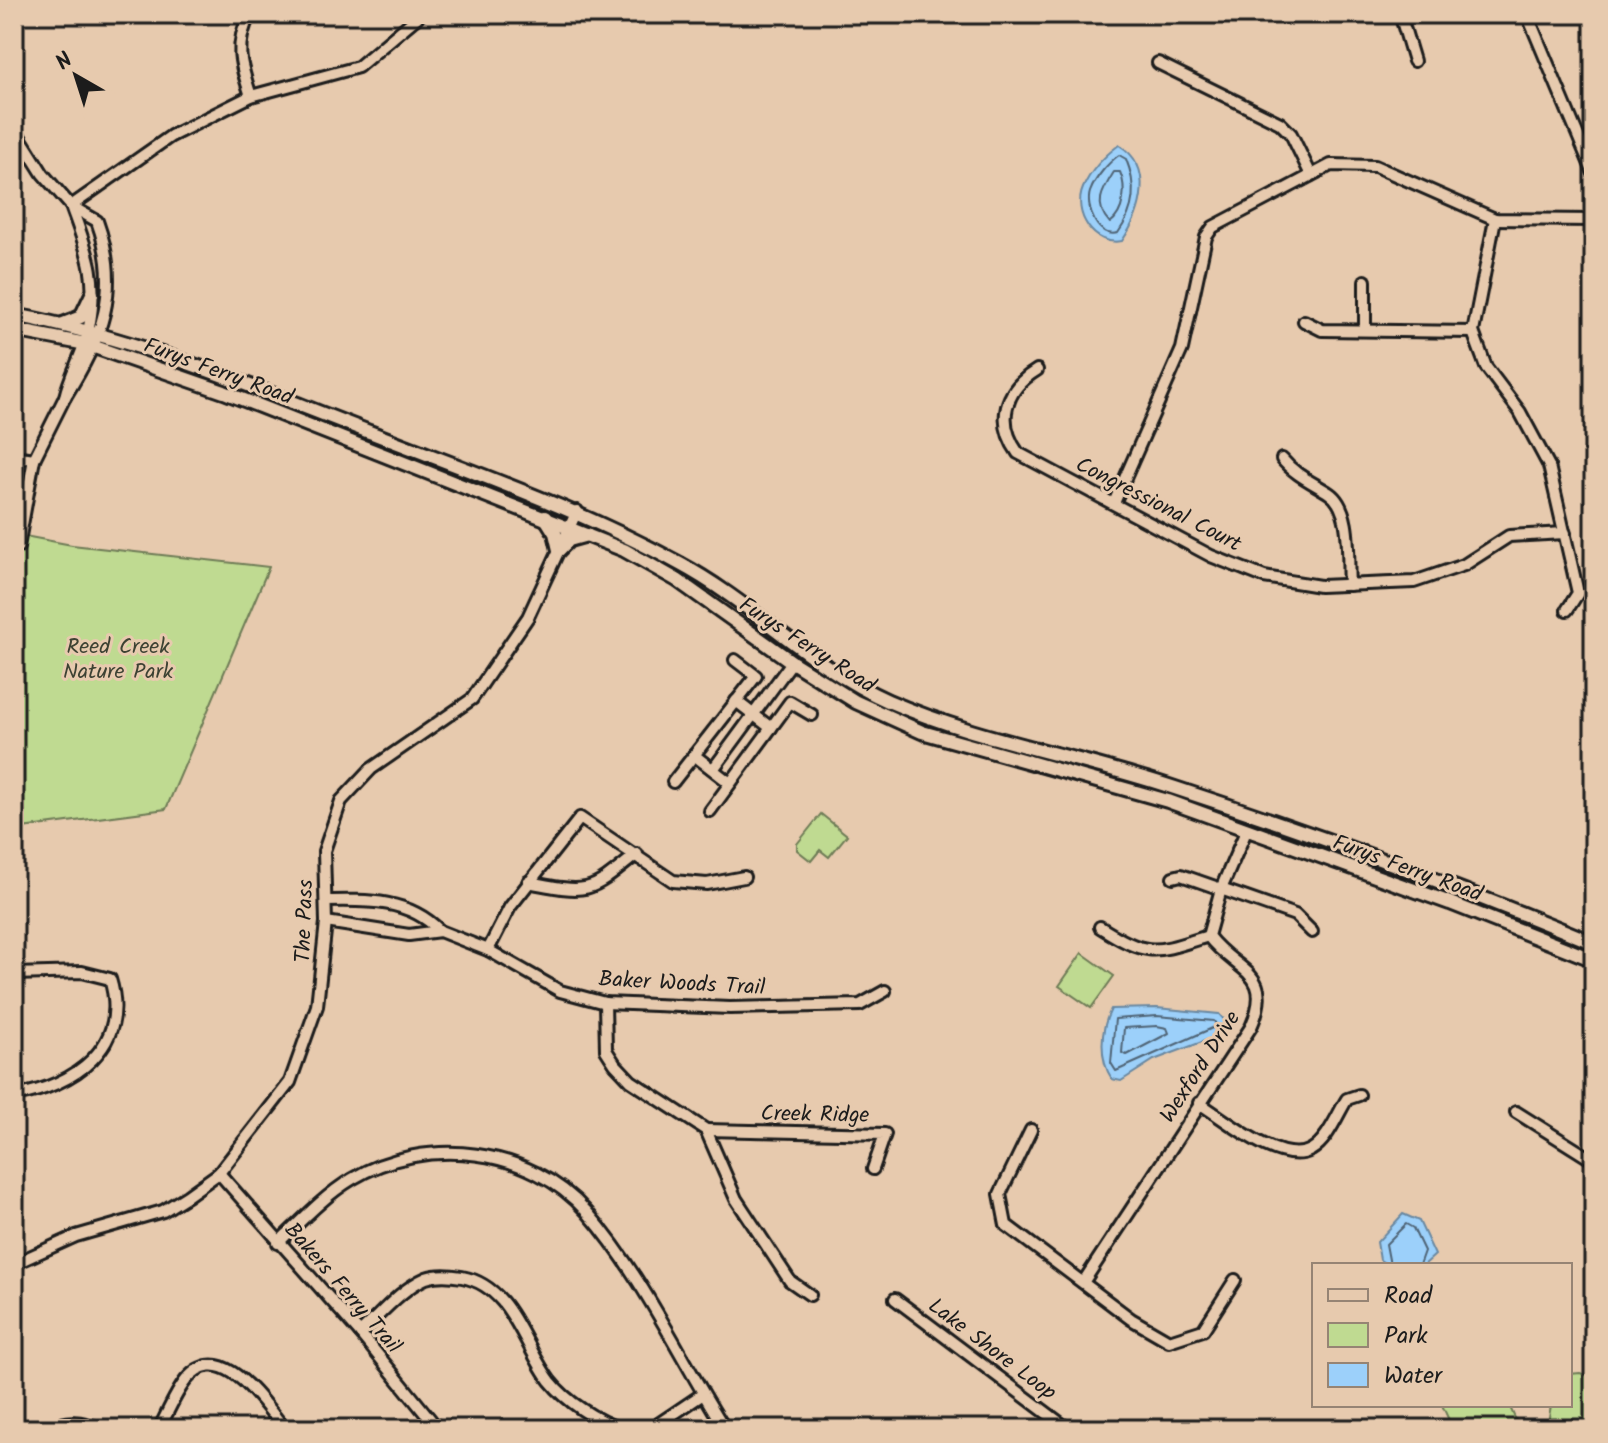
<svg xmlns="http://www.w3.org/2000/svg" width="1608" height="1443" font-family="Kalam,sans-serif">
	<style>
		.green { fill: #bfda91; stroke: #6e7b56; stroke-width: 2 }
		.water { fill: #9cd0fa; stroke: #6988a1; stroke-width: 2 }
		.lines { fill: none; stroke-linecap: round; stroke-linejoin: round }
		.shore { stroke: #4f6475; stroke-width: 2 }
		.minor-casing { stroke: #1c1c1c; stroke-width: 16 }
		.major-casing { stroke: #1c1c1c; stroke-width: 18 }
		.minor { stroke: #e7caae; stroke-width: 10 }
		.major { stroke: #e7caae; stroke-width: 12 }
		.labels { text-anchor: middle; stroke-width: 6; stroke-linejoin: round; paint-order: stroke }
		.street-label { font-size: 22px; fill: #1c1c1c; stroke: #e7caae }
		.park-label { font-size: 22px; fill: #3d4233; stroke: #e7caae }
	</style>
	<rect width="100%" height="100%" fill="#e7caae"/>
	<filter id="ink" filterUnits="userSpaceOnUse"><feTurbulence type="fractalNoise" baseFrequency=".0125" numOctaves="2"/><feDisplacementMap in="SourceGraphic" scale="16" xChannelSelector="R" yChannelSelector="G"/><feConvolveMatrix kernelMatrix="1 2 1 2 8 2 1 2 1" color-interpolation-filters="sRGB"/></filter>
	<g filter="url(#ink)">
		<g class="green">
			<polygon points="14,534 72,545 269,567 166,809 14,829"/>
			<polygon points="821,814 847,835 829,857 820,850 811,861 797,850 797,844"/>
			<polygon points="1082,953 1114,976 1091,1008 1059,986"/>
			<polygon points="1580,1373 1594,1378 1594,1429 1547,1429 1551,1405 1570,1405 1570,1374"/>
			<polygon points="1442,1405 1509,1405 1520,1429 1453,1429"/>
		</g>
		<g class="water">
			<path d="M1119,145C1155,167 1142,212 1122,241C1094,247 1072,213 1083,188C1091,170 1104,156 1119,145Z"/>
			<path d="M1157,1008L1219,1014L1228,1024L1226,1033L1154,1060L1121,1081L1112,1079C1099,1060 1100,1030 1111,1009Z"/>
			<polygon points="1403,1214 1419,1221 1435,1255 1424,1265 1388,1265 1380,1260 1377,1242"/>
		</g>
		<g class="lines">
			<g class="shore">
				<path d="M1119,155L1126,159C1137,186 1135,209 1118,233C1098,239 1085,208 1090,192C1095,178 1108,163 1119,155Z"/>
				<path d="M1114,172H1120C1127,188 1124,213 1110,223C1093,205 1102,191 1114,172Z"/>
				<polygon points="1157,1016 1214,1021 1217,1026 1116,1071 1111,1063 1115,1019"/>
				<polygon points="1157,1026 1167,1028 1169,1033 1127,1055 1122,1053 1124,1028"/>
				<polyline points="1390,1265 1386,1244 1406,1224 1413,1228 1424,1251 1419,1265"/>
			</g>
			<defs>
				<g id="minor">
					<path d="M250,14C234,45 240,63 251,96"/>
					<polyline points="1400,14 1414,61"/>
					<polyline points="1527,14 1594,174"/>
					<polyline points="1158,63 1280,123 1291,134 1311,175"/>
					<polyline points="14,128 43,174 71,206 171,136 251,96 358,67 421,14"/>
					<path d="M71,206L97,221C122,290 102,337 65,397C70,374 86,348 89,327C99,277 87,251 71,206Z"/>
					<polyline points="1495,219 1473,332 1486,367 1520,412 1549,466 1578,593 1567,610"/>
					<polyline points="1304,321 1322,330 1473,332"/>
					<polyline points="1365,330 1365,281"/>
					<path d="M1037,370C1004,390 996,422 1018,453L1211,556L1264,577L1320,586L1414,582L1464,565L1509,536L1565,533"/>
					<polyline points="14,456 34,459"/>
					<path d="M1282,459C1295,475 1312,482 1329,493C1353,509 1347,559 1349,585"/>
					<polyline points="1114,503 1182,349 1206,237 1213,227 1331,165 1375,166 1495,219 1594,220"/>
					<polyline points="18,547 34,459 65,397"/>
					<polyline points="736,701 771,728"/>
					<polyline points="694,755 730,783"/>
					<polyline points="714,768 792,662"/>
					<polyline points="673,782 756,676 735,660"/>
					<polyline points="710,811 790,702 812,715"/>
					<polyline points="1173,877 1181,875 1295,915 1312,932"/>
					<path d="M528,882C590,894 588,894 637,854"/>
					<path d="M326,901C368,900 409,899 440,931"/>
					<polyline points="326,922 409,935 440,931 488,950 560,991 605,1003 730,1008 860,1005 885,991"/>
					<path d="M1100,927C1149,958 1154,953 1208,936"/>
					<polyline points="488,950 510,907 580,818 673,881 707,884 744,877"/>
					<path d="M14,974L82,972L110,979C131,1047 74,1086 14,1096"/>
					<polyline points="605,1003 606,1050 615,1064 631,1081 706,1130 736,1199 790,1281 810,1295"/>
					<path d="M1199,1103C1225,1119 1280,1167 1311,1150C1328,1140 1337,1115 1347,1099L1359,1095"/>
					<polyline points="1516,1112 1594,1161"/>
					<polyline points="706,1130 885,1134 873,1169"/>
					<polyline points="1031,1130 1000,1194 1006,1225 1131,1319 1169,1341 1203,1330 1235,1280"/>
					<polyline points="219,1173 360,1333 438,1429"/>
					<path d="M278,1243C302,1220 324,1196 352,1179C426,1135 530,1147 587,1212C643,1276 680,1358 725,1429"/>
					<polyline points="14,1264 76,1236 163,1211 187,1196 219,1173 290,1082 317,1006 326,922 324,851 341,801 371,769 472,699 528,617 577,511"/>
					<path d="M1084,1281L1251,1027C1276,971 1236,973 1208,936L1221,889L1247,829"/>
					<polyline points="895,1299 1068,1429"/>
					<path d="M360,1333C380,1315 401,1289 426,1278C437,1274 451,1275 462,1277C512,1286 523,1345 550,1381C566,1401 596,1421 621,1429"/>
					<polyline points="14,1422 19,1429"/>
					<path d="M46,1429C66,1421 80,1419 99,1429"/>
					<path d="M159,1429C167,1414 175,1394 186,1380C222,1336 263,1404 285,1429"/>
					<polyline points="651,1429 703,1394"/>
				</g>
				<g id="major">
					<path d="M14,315C138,338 255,388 372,433C477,474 582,510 680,564C753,603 811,667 888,701C980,741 1080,756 1175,788C1316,834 1457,886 1594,943"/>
					<polyline points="63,324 81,317 92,294"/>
					<polyline points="14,330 86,344 224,392 624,550 677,580 792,662 856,702 922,732 1168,801 1450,903 1594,960"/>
					<polyline points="545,517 555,533 559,550 569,540 587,535"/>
				</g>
			</defs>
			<use href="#minor" class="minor-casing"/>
			<use href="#major" class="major-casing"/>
			<use href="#minor" class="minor"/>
			<use href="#major" class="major"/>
		</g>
	</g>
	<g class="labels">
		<g class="street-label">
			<text transform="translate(219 370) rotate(20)" y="8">Furys Ferry Road</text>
			<text transform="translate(1159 503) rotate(27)" y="8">Congressional Court</text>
			<text transform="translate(808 644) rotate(33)" y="8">Furys Ferry Road</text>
			<text transform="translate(1408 867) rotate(20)" y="8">Furys Ferry Road</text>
			<text transform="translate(303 921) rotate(-88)" y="8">The Pass</text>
			<text transform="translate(682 982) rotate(3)" y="8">Baker Woods Trail</text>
			<text transform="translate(1199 1066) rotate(-57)" y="8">Wexford Drive</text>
			<text transform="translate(815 1113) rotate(1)" y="8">Creek Ridge</text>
			<text transform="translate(344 1287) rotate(49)" y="8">Bakers Ferry Trail</text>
			<text transform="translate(993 1348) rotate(37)" y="8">Lake Shore Loop</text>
		</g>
		<g class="park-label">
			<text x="118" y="653">Reed Creek<tspan x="118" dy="25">Nature Park</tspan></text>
		</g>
	</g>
	<rect width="1608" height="1443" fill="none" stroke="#e7caae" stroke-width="48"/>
	<rect x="24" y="24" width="1560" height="1395" fill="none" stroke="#1c1c1c" stroke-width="3" filter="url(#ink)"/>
	<rect x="1312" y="1263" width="260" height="144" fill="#e7caae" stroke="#968474" stroke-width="2"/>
	<rect x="1328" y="1289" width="40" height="12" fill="#e7caae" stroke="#968474" stroke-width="2"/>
	<text x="1384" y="1303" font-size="24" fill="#1c1c1c">Road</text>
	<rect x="1328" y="1323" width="40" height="24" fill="#bfda91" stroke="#968474" stroke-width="2"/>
	<text x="1384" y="1343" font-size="24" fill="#1c1c1c">Park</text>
	<rect x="1328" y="1363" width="40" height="24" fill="#9cd0fa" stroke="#968474" stroke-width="2"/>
	<text x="1384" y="1383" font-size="24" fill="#1c1c1c">Water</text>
	<g transform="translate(76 76) rotate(321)" stroke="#e7caae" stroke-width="6" paint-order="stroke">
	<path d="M0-6L14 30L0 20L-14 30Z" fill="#1c1c1c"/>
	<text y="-12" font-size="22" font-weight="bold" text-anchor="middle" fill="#1c1c1c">N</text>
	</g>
</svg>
